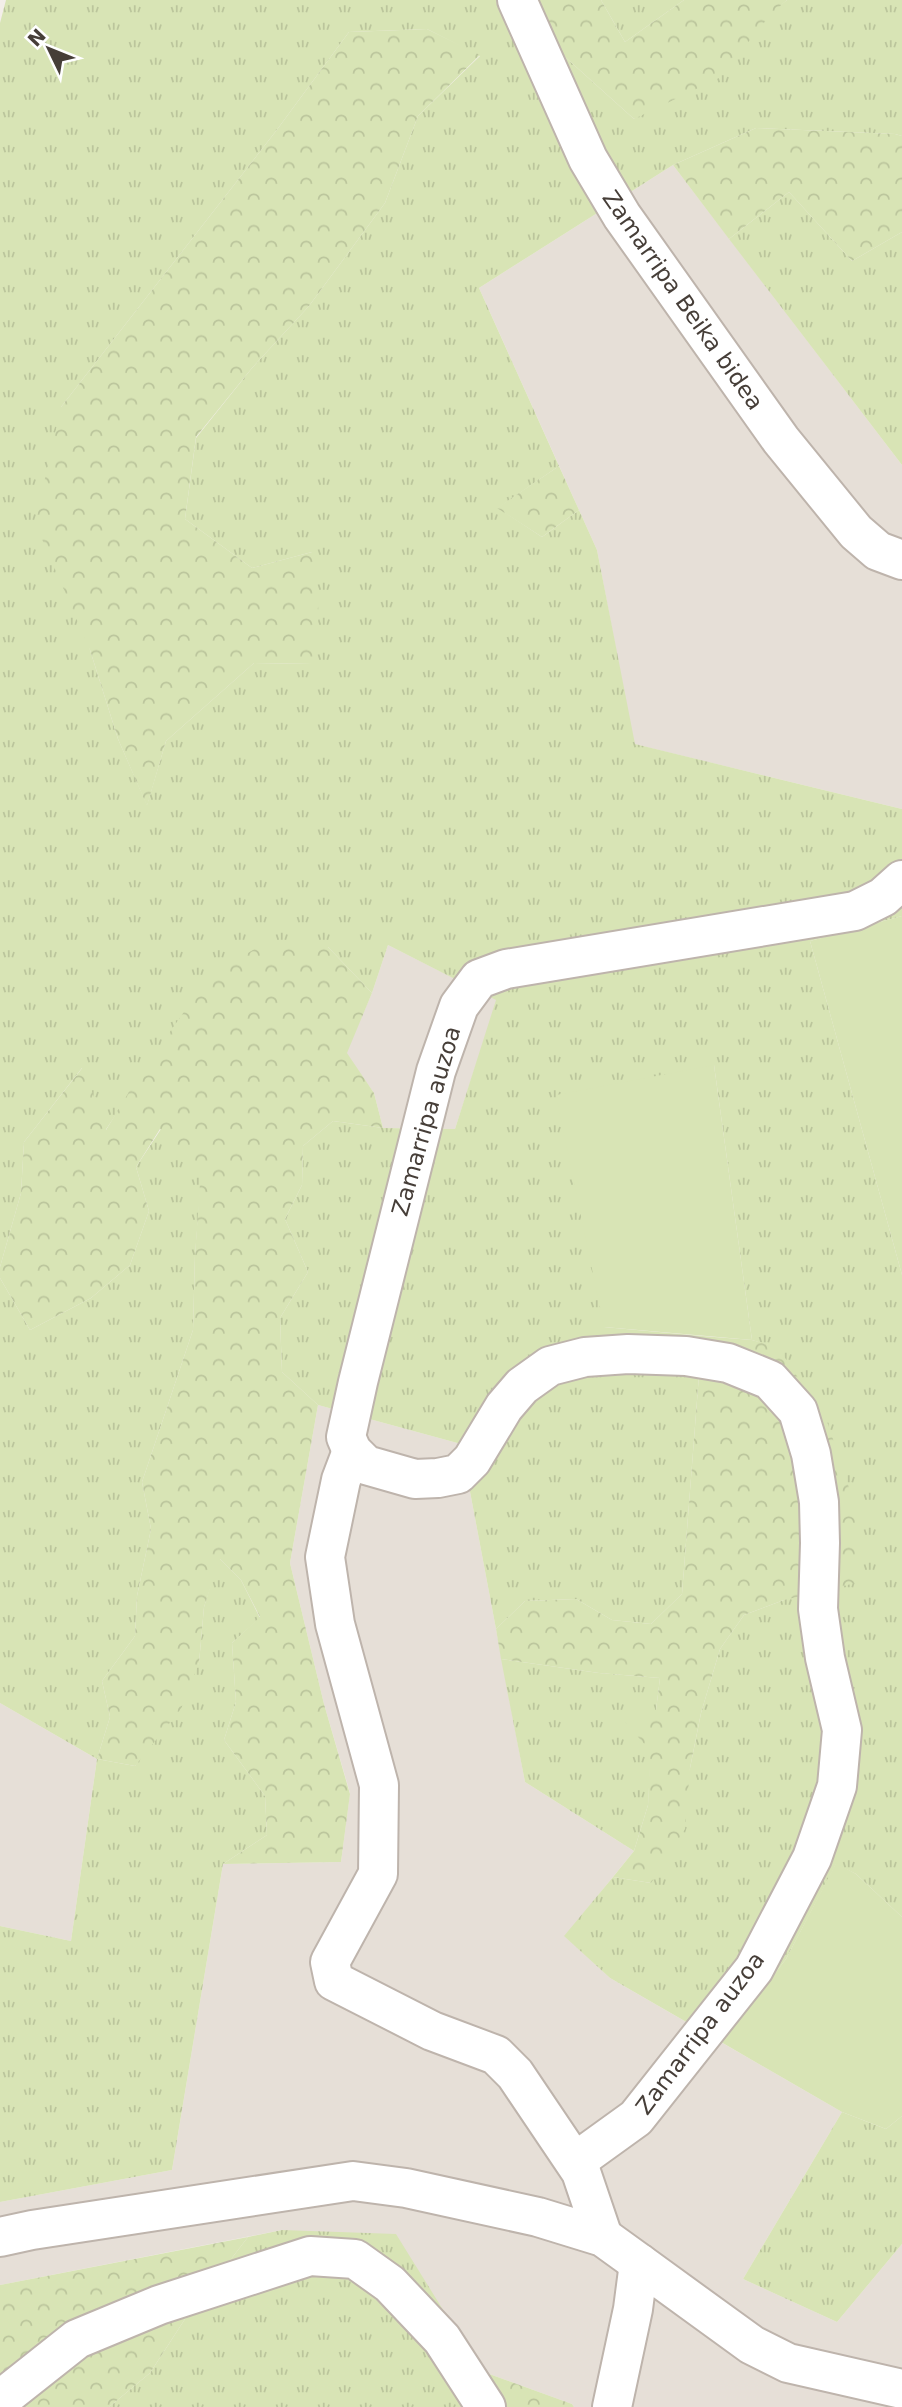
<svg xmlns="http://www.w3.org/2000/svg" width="902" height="2407" font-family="'DejaVu Sans',sans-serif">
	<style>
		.residential { fill: #e6dfd7 }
		.grass { fill: url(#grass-tufts); fill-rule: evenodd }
		.forest { fill: url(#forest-crowns) }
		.garden { fill: #d8e4b5 }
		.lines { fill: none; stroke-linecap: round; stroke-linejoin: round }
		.minor-casing { stroke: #beb4ac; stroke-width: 42 }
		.minor { stroke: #fff; stroke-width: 38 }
		.labels { text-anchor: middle; stroke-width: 7; stroke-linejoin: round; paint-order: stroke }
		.street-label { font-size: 23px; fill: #463e38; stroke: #fff }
	</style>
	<defs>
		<pattern id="grass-tufts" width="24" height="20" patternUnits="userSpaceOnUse" patternTransform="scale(1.75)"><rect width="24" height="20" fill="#d8e4b5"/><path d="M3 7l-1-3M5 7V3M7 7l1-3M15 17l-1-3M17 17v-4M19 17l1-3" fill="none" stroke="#bbc59c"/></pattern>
		<pattern id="forest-crowns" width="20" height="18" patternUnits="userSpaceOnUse" patternTransform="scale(1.75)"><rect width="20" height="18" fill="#d8e4b5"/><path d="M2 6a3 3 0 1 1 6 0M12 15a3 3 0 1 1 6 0" fill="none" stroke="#bbc59c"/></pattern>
	</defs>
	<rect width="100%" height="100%" fill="#f3eee9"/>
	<g class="residential">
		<polygon points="673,165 902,465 902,809 634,744 597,550 479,288"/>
		<polygon points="388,945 497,1000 455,1129 383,1128 374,1093 346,1053 372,993"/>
		<polygon points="318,1405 461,1444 525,1782 634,1851 565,1936 610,1978 842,2112 743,2279 837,2322 902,2244 902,2407 574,2407 572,2404 481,2371 282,2230 0,2285 0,2202 172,2170 223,1864 341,1862 350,1793 324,1704 290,1563"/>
		<polygon points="0,1703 97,1759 71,1941 0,1926"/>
	</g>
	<g class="grass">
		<path d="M6,0H502L634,119L787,0H902V136L895,134L756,128L673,165L479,288L559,466L498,508L542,537L579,510L597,550L635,744L902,809V916L810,941L902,1275V1917L856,1874L836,1864L786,1959L721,2042L610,1978L564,1936L613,1877L651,1883L690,1768L701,1713L720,1649L744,1615L784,1600L778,1348L752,1340L714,1065L604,1327L702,1336L682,1594L651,1624L612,1620L576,1599L525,1601L496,1629L461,1444L318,1405L282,1372L280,1318L308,1272L285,1219L302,1185L303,1146L333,1121L383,1128L455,1129L496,1000L388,945L372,993L328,947L161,1046L105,1131L82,1068L24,1142L21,1193L0,1267V23ZM427,29L480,56L418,116L385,203L309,306L252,368L196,438L185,519L252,568L312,552V664L254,663L166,741L147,805L118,739L90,650L61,407L276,131L349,32Z"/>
		<polygon points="601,0 684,0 625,42"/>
		<polygon points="789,192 852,261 902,232 902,465 729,239"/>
		<polygon points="161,1129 202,1169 195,1255 193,1330 142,1482 151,1529 137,1596 135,1636 102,1681 110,1717 97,1759 135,1766 199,1663 204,1607 219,1558 241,1580 260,1618 232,1643 236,1702 224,1740 265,1796 267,1835 223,1864 172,2170 0,2202 0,1926 71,1941 97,1759 0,1703 0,1278 30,1330 91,1298 130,1265 149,1211 136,1167"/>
		<polygon points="501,1659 599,1673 660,1678 651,1751 648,1805 634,1851 525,1782"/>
		<polygon points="842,2112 886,2129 902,2116 902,2244 837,2322 743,2279"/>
		<polygon points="282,2230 396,2234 481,2371 500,2407 109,2407 150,2373 185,2319 248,2237"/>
	</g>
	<g class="forest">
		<polygon points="502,0 601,0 625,42 684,0 787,0 772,13 719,78 634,119"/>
		<polygon points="427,29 480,55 418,116 385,203 309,306 252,368 196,437 185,519 252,568 312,552 319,615 312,664 254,663 166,741 147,806 118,739 90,650 35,523 61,407 276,131 349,32"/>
		<polygon points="756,128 895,134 902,136 902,232 852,261 789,192 729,239 673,165"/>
		<polygon points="559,466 579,510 542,537 497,508"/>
		<polygon points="258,947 328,947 372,993 347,1053 374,1093 383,1128 333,1121 303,1146 302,1185 285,1219 308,1272 280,1318 282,1372 318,1405 290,1563 324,1704 350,1794 341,1862 223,1864 267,1835 265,1796 224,1740 236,1702 232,1643 260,1617 241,1580 220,1559 204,1607 199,1663 181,1709 135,1766 97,1759 110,1717 102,1681 135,1636 137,1596 151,1529 142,1482 193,1330 195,1255 201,1169 160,1129 136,1167 149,1211 130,1265 91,1298 30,1330 0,1278 0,1267 21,1193 24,1142 83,1067 106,1130 138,1077 210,975"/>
		<polygon points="702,1336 752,1340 778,1347 828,1424 856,1509 860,1582 784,1600 744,1615 720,1649 701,1713 690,1768 685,1829 651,1883 613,1877 634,1851 648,1805 650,1751 622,1718 656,1710 660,1678 599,1673 501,1659 496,1629 525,1601 576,1599 612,1620 651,1624 682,1594"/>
		<polygon points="248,2237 185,2319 150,2373 109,2407 0,2407 0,2285"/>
		<polygon points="481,2371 572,2404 574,2407 500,2407"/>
	</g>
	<g class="garden">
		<polygon points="902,916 902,1275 810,941"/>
		<polygon points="714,1065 752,1340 604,1327 556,1095"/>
		<polygon points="836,1863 856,1874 902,1917 902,2116 886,2129 842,2112 721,2042 786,1959"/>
	</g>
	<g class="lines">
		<defs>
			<g id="minor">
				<polyline points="517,0 588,159 622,216 781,440 856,532 878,551 902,560"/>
				<polyline points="352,1451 341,1480 325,1557 335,1624 379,1785 378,1874 330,1962 334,1981 432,2031 496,2055 515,2074 581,2172 603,2237"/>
				<polyline points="575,2162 636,2118 754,1969 812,1858 837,1786 842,1730 825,1658 818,1609 820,1543 819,1502 811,1454 798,1411 770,1380 728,1363 686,1356 628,1354 585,1357 550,1366 522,1386 504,1407 472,1460 458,1474 438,1478 415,1479 366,1465 352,1451 346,1437 358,1382 436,1071 459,1006 479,979 506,969 855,911 883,897 902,880"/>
				<polyline points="0,2237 32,2230 353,2181 406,2188 538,2217 603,2237 639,2263"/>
				<polyline points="0,2400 77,2339 159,2305 310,2256 355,2259 390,2284 442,2339 486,2407"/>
				<polyline points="612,2407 633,2309 639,2263 752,2345 788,2363 902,2389"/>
			</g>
		</defs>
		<use href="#minor" class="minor-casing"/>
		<use href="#minor" class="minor"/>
	</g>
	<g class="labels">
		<g class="street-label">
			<text transform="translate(683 300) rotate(55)" y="8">Zamarripa Beika bidea</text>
			<text transform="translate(426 1121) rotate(-74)" y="8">Zamarripa auzoa</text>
			<text transform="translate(700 2033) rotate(-53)" y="8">Zamarripa auzoa</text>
		</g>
	</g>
	<g transform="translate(49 49) rotate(313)" stroke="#ffffff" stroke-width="5" paint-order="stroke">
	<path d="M0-5L12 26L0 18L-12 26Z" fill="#463e38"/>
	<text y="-10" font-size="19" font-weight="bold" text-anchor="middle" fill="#463e38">N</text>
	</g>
</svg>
